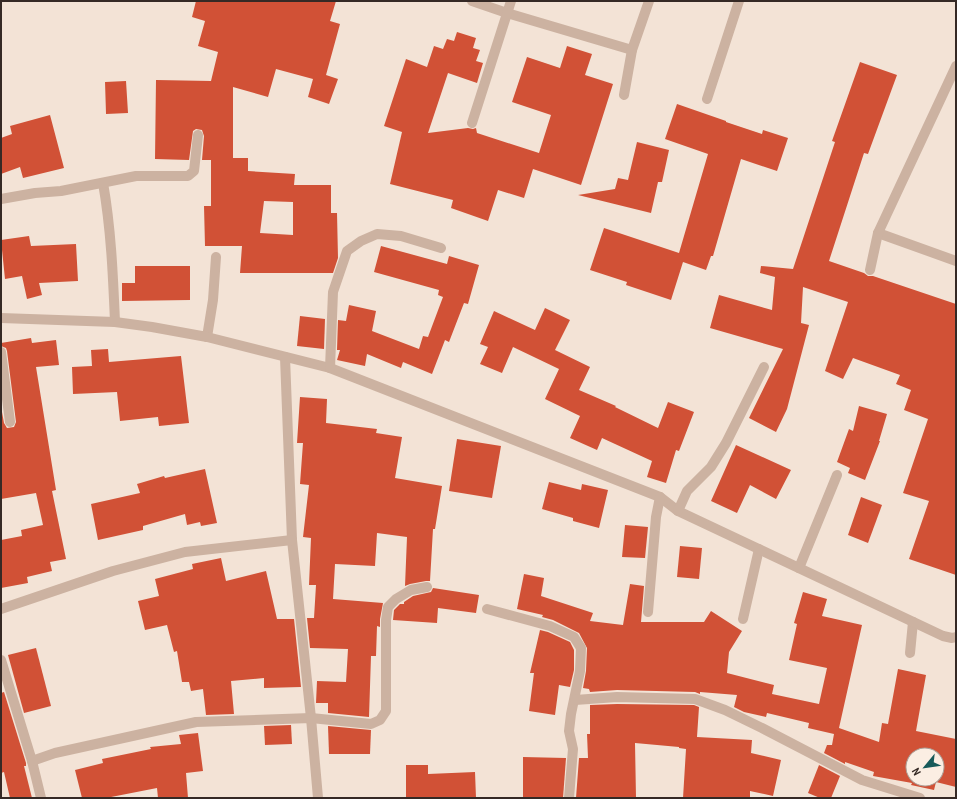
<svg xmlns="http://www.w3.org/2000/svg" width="957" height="799" font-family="'Archivo Narrow',sans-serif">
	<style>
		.building { fill: #d15136; fill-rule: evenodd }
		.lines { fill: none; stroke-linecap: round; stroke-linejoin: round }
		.service { stroke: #ccb2a1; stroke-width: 10 }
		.minor { stroke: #ccb2a1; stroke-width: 10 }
	</style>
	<rect width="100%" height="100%" fill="#f3e3d6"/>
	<g class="building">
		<path d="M196,1H336L330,21L340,24L326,75L338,79L329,104L308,97L313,79L276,69L268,97L233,87V158H248V171L295,174L294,185H331V213H337L338,258L333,273H240L242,246H205L204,206H211V160H202L204,136L202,130L196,129L193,131L189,160L155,159L156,80L211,81L218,52L198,46L205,21L192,17ZM264,201L293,202V235L260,233Z"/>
		<polygon points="457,32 476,38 473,48 480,50 476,61 483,63 477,83 448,73 428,133 468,128 473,129 476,128 477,133 539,153 551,115 512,102 527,57 560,68 567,46 592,54 585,75 613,84 581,185 533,169 524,198 498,190 488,221 451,208 453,200 390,184 402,132 384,126 406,59 427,67 434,46 443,49 447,39 454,41"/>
		<polygon points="860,62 897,75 868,154 864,153 829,261 864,273 868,276 873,276 956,304 956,575 909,559 929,501 903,493 928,419 904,410 911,390 896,384 900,375 853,358 843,379 825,371 848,302 803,287 801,323 809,325 787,409 776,432 749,418 783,349 710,328 719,295 772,310 775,277 760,273 761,266 793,269 835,142 832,141"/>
		<polygon points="126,81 128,113 106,114 105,82"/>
		<polygon points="677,104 726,121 726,122 762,134 763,130 788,138 777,171 741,159 713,256 711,256 706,270 683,262 671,300 626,285 627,282 590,270 604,228 679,253 708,154 665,139"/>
		<polygon points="50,115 64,168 23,178 20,167 1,174 1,138 12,134 10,126"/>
		<polygon points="637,142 669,150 662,182 658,182 651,213 578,195 615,189 618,178 628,180"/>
		<polygon points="29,236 31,246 76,244 78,281 39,283 42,295 27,299 22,276 5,279 1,240"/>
		<polygon points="381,246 447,264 449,256 479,265 468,304 464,303 449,342 445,340 432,374 403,362 401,368 367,354 365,366 337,360 340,350 337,350 338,320 346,321 349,305 376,311 372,331 419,349 423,336 428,337 443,297 438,295 439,290 374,272"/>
		<polygon points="135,266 190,266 190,300 122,301 122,283 135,283"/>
		<polygon points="545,308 570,320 555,350 590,367 579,390 616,406 615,407 658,428 668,402 694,412 679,451 676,450 666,483 647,477 652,461 602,438 597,450 570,438 580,416 545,399 559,369 513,347 502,373 480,364 488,347 480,344 494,311 535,330"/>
		<polygon points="300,316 325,319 324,349 297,346"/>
		<polygon points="31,338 32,343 56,340 59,365 36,367 56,490 52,491 66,559 50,562 52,571 27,577 28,583 1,588 1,540 22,536 21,530 43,525 36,493 1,499 1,412 2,412 4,423 7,428 14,427 16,422 7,351 6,348 1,346 1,343"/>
		<polygon points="108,349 109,362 181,356 189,423 159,426 158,417 120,421 117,392 73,394 72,367 92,366 91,350"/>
		<polygon points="300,397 327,399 326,423 377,429 376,433 402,437 395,478 442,486 435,529 433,529 430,581 426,581 410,584 405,586 407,537 377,533 375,566 335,564 333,599 383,603 380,619 380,627 377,626 376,656 371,656 369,717 328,713 328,703 316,703 317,681 346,682 348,649 310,648 307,618 314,618 316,585 309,585 311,538 303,537 309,485 300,484 303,443 297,443"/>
		<polygon points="859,406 887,414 879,441 880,441 865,480 848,473 850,468 837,462 849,429 853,431"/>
		<polygon points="457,439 501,446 492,498 449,491"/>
		<polygon points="736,445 791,470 776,499 750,485 737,513 711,501"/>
		<polygon points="205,469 217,523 201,526 200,522 187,525 185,514 143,526 143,530 98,540 91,504 140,493 137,484 164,476 165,478"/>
		<polygon points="549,482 581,490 582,484 608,490 599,528 573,521 573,518 542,509"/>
		<polygon points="861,497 882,505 868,543 848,535"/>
		<polygon points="625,525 648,527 645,558 622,557"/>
		<polygon points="680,546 702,548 699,579 677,577"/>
		<polygon points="221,558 226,581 266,571 277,619 294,619 301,687 264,688 264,678 231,681 234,714 206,715 203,689 191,691 189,682 182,682 177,651 174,652 167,625 145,630 138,601 159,596 155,579 193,569 192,564"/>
		<path d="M524,574L544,578L541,596L593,613L590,621L623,625L630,584L644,586L641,622H704L711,611L742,631L729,652L727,673L774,685L772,694L819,704L827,668L789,660L797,624L794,623L803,592L827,599L822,616L862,625L839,728L879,742L882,723L888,724L898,669L926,675L916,731L956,739V787L936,782L934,790L911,785L912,783L873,776L874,772L845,762V764L824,753L827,745H832L834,734L808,728L809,723L767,713L766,717L744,712L734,707L737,695L700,692V694L695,692L617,690L590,692L589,689L583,688L586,671L587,648L579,633L553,620L542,617L543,615L517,609ZM913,755H937V779H913Z"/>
		<polygon points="433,588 479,595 476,613 438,608 437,623 393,620 394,610 400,604 404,604 404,602 413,596 431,592"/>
		<polygon points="540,630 548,632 570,642 574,650 574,670 570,687 559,685 555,715 529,711 534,673 530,673"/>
		<polygon points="36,648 51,706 24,713 8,655"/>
		<polygon points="4,692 26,763 26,766 24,766 32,798 10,798 4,772 1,773 1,693"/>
		<polygon points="617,704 694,705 699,707 697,737 752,740 751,753 781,760 773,796 750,791 750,798 683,798 686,749 679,748 679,747 635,743 636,798 576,798 579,758 588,758 587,734 590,734 590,705"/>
		<polygon points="291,725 292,744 265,745 264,726"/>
		<polygon points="328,726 371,730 370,754 329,754"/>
		<polygon points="198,733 203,771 186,773 188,798 158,798 157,788 106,798 82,798 75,770 103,763 102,759 151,749 150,747 181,744 179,735"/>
		<polygon points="523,757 566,758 563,798 523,798"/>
		<polygon points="406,765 428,765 428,774 475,772 476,798 406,798"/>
		<polygon points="819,765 840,776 831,798 820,798 808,793"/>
	</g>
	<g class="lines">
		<g class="service">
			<polyline points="472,1 507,13 632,50"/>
			<polyline points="624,95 632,50 649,1"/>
			<polyline points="707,99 739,1"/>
			<polyline points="472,123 511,1"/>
			<polyline points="878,233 956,261"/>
			<polyline points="870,270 878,233 956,66"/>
			<polyline points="207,337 213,300 216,257"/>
			<polyline points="799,568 837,475"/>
			<polyline points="743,619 759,549"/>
			<polyline points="910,653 913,622"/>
		</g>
		<g class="minor">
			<path d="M103,183C111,228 113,275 115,322"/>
			<polyline points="1,199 35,193 61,191 136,176 188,176 194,171 198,135"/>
			<polyline points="1,318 115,322 152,327 207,337 330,368 660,497 678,511 943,636 952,638 956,637"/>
			<polyline points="1,352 10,422"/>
			<polyline points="285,357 292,540 311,718 318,798"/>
			<polyline points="330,368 333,292 347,251 361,241 377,234 401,236 441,248"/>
			<polyline points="678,511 687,491 711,467 726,443 764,367"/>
			<polyline points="1,609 113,571 185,552 292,540"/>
			<polyline points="487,609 550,626 574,637 581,648 580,671 571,714 569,731 573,749 569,798"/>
			<polyline points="648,612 656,517 660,497"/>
			<polyline points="1,660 32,761 41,798"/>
			<polyline points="575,700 617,697 695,699 725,710 762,728 862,780 920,798"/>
			<polyline points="32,761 55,753 196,722 311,718 371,724 380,720 386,711 386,620 388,607 396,599 411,590 427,587"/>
		</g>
	</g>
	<rect width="957" height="799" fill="none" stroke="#352925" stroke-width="4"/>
	<g transform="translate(925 767) rotate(241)"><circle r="19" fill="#fbeee3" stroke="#ac9f97"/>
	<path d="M0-3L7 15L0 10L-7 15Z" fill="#175a5a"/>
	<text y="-6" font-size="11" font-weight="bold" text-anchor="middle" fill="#352925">N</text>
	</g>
</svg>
